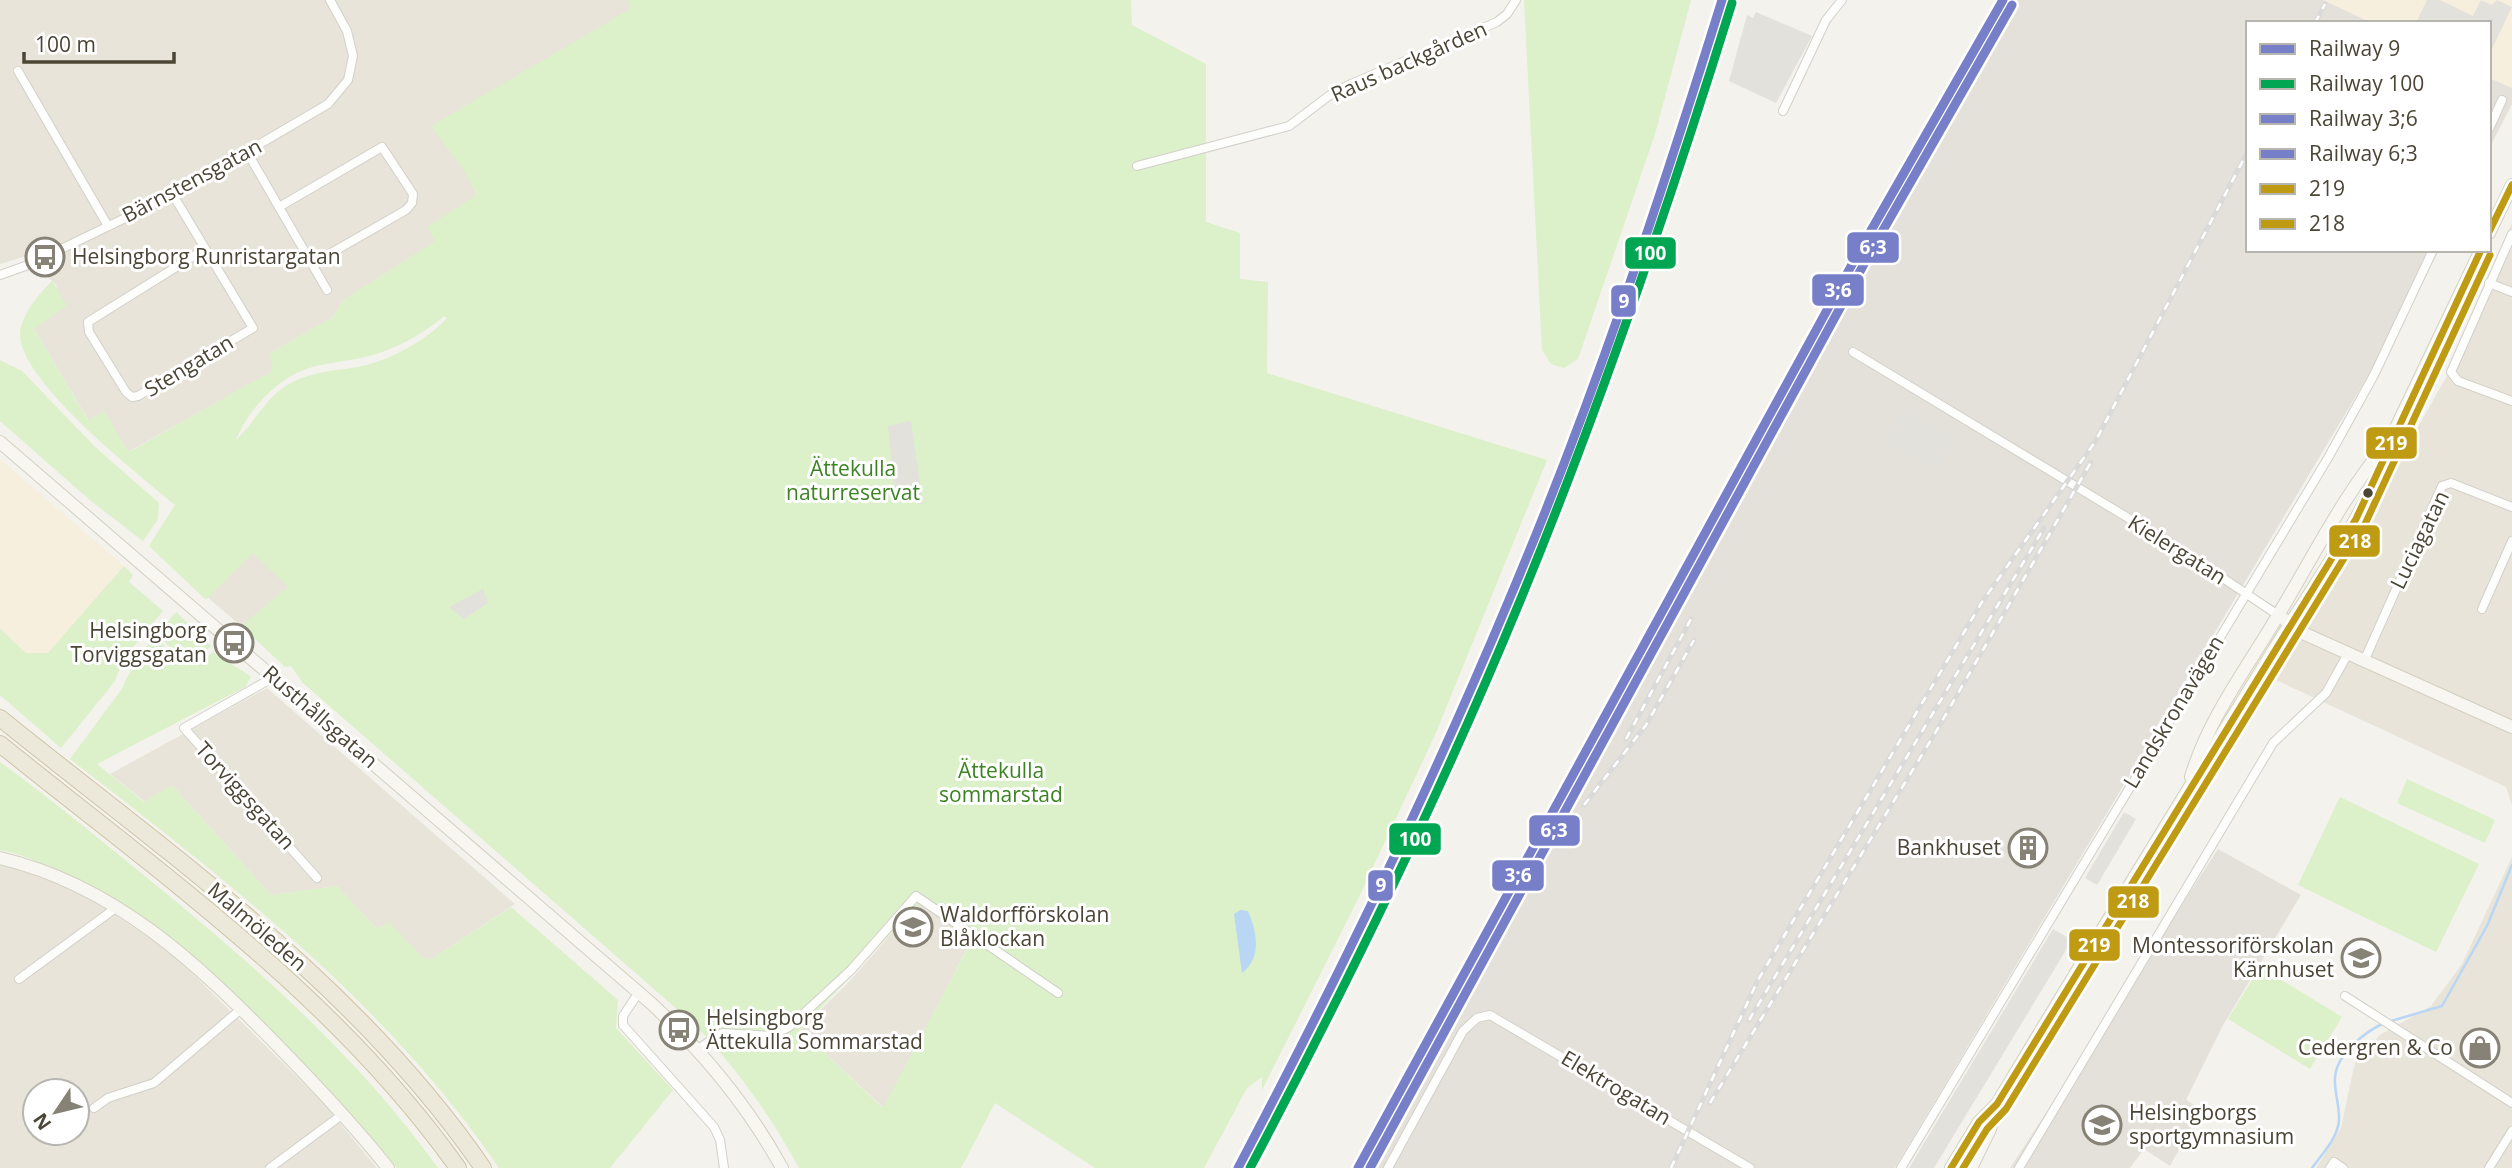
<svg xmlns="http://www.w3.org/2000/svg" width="2512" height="1168" font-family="'Open Sans',sans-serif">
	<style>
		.residential { fill: #e8e4d9; fill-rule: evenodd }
		.commercial { fill: #f6efde }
		.industrial { fill: #e4e1da }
		.green { fill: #dcf0ca; fill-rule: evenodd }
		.parking { fill: #e2e1db }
		.water { fill: #b9d6f4 }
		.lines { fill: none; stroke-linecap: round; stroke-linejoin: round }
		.stream { stroke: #b9d6f4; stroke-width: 2.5 }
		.street-casing { stroke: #d1d0c9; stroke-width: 10 }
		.secondary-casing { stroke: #d3d0c2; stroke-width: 14 }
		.highway-casing { stroke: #cec3a4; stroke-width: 18 }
		.street { stroke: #fdfdfc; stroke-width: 8 }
		.secondary { stroke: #f7f6f0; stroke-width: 12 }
		.highway { stroke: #ede9da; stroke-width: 16 }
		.rail-casing { stroke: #dadad9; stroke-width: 5 }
		.rail { stroke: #fff; stroke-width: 2.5; stroke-dasharray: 8; stroke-linecap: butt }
		.bus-1-casing { stroke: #fff; stroke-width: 12 }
		.bus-2-casing { stroke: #fff; stroke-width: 12 }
		.bus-1 { stroke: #bf9b13; stroke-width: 7 }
		.bus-2 { stroke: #bf9b13; stroke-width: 7 }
		.rail-1-casing { stroke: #fff; stroke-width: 14 }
		.rail-2-casing { stroke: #fff; stroke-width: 14 }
		.rail-3-casing { stroke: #fff; stroke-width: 14 }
		.rail-4-casing { stroke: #fff; stroke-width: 14 }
		.rail-1 { stroke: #767fc8; stroke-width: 9 }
		.rail-2 { stroke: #00a651; stroke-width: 9 }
		.rail-3 { stroke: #767fc8; stroke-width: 9 }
		.rail-4 { stroke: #767fc8; stroke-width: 9 }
		.bus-dot { fill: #4b4536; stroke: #fff; stroke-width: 2.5 }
		.labels { text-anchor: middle; stroke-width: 6; stroke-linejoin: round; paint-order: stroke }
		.street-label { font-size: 21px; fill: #4b4536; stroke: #fff }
		.poi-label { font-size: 21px; fill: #4b4536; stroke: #fff; text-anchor: start }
		.park-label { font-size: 21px; fill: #3c8422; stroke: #fff }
		.line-badge { stroke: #fff; stroke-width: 2.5 }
		.badge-label { font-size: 19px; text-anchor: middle; font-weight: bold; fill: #fff }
	</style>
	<rect width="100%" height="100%" fill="#f3f2ec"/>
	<g class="residential">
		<polygon points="0,0 629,0 631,13 463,166 477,195 428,227 436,241 342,301 333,317 270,353 273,371 128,452 104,412 89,421 34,329 57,286 26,256 0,264"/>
		<polygon points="2512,223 2512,805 2506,787 2276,680 2458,356"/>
		<polygon points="247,547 289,587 241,626 205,595"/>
		<polygon points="267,688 515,904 433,958 424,959 376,928 337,886 271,895 172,785 145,802 110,774"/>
		<polygon points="2512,857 2512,1168 2316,1168 2341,1128 2355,1062 2380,1035 2431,1006 2462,964"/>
		<path d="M0,863L38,875L92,900L171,952L324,1104L377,1168H0ZM35,1091H77V1133H35Z"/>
		<polygon points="920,901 972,939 884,1108 800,1030 848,983"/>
	</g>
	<g class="commercial">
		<polygon points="2323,0 2512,0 2512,88 2489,78 2489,23 2372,23"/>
		<polygon points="0,459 124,566 48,653 26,653 0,629"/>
	</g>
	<g class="industrial">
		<polygon points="2017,0 2323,0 2372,23 2248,23 2248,250 2439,250 2418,292 1895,1168 1369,1168 1676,597"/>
		<polygon points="2489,78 2512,88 2512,104 2489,149"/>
		<polygon points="2218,849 2301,895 2222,1027 2186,1100 2201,1109 2170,1166 2144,1149 2130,1168 2010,1168"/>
	</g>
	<g class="green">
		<path d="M628,0H1131L1132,25L1206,64V222L1240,233V279L1268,282L1267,373L1547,460L1435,735L1359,897L1262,1090V1077L1247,1088L1204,1168H1095L995,1103L961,1168H799C770,1115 736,1067 694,1024L303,683L291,666L285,667L241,626L288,587L253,553L206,600L149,546L175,505C138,474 23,384 20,336C19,317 40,293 52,281L67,306L34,329L88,420L104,411L129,452L272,371L270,353L333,317L342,301L435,241L427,227L477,194L463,169L431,126L630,9ZM444,316L447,318C428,339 394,358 367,365C342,371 316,370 293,382C267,394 256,422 236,440C247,412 273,383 301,371C322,362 347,362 369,356C394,350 425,333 444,316ZM919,904L972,940L883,1108L800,1030Z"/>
		<polygon points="1524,0 1691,0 1655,134 1578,359 1564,368 1551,364 1542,350"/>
		<polygon points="0,360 22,371 95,447 159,503 158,519 143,541 91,501 0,421"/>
		<polygon points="124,566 133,575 129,582 163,611 123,659 115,681 61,748 0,695 0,629 26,653 48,653"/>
		<polygon points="176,612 211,646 197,657 176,654 164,641 163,627"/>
		<path d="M156,633C168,651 172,663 197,664L213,652C223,662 239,667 251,677L245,687L97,764L144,802L172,785L271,895L337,886L376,928L389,922L424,959L433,958L511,907L618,1000L616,1028L673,1090L610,1168H499C387,1003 225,879 70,759L121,690L135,662Z"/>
		<path d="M0,762C50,798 98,838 146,877C253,964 357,1055 438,1168H397C360,1122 320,1080 279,1038C211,969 146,906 55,869C38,862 19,853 0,850Z"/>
		<polygon points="2407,779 2495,820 2485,843 2397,803"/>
		<polygon points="2340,797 2479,864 2436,952 2298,885"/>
		<polygon points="2260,967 2342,1017 2310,1069 2228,1019"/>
	</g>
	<g class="parking">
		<polygon points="2427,0 2440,0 2473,16 2481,0 2492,5 2497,0 2512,7 2489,55 2489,23 2416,23"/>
		<polygon points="1756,12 1812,36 1776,103 1729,81 1747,15 1753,18"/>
		<polygon points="1903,404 1954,438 1936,473 1883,443"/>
		<polygon points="911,421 923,504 896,500 888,426"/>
		<polygon points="483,589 488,603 464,619 449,607"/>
		<polygon points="2124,812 2136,819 2097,885 2085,878"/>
		<polygon points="2053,929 2072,940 1934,1168 1909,1168"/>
	</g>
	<path class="water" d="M1240,910L1248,911C1257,933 1262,957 1242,973L1234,914Z"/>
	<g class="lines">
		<g class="stream">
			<polyline points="2391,1021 2442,1006 2487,926 2512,865"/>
			<path d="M2312,1168C2322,1154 2337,1139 2339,1121C2340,1107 2334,1092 2335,1078C2336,1054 2365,1032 2384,1023"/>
		</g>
		<defs>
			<g id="street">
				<polyline points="18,71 108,226"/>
				<polyline points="1783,111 1826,20 1842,0"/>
				<polyline points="2489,129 2502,100"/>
				<polyline points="247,152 327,290"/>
				<polyline points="1137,166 1289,126 1330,95 1351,84 1497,22 1507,14 1516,0"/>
				<polyline points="173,195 253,328 138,396 132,397 126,392 89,332 88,322 205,249"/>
				<polyline points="279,207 382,147 413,194 412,203 406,210 312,264"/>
				<polyline points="2512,234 2451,372 2458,381 2512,401"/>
				<polyline points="0,275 28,265 173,195 328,104 348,80 353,56 347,31 330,0"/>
				<polyline points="2489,283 2512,292"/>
				<polyline points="1853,352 2178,548 2278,615"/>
				<polyline points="2482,609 2512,541"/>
				<polyline points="2365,659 2442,486 2451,483 2512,507"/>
				<polyline points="274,677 184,728 317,878"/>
				<polyline points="19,979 117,907"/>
				<polyline points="639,992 623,1016 623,1025 714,1127 720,1140 724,1168"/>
				<polyline points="2345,996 2512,1103"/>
				<polyline points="698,1049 722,1033 771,1036 789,1027 851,970 916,896 1058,993"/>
				<polyline points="94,1108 108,1098 154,1083 241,1009"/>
				<polyline points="270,1168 343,1114"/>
				<polyline points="1388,1168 1463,1031 1477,1018 1490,1015 1750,1168"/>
				<polyline points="1901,1168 2328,458 2374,375 2433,250"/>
				<polyline points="2019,1168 2273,743 2326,693 2349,652"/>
				<polyline points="2330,1168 2334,1162 2343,1168"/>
				<polyline points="2489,1168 2512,1131"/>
			</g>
			<g id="secondary">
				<polyline points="2489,233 2512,185"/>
				<path d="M0,442L652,1004C704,1053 748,1106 782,1168"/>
				<polyline points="2285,620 2305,634 2512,727"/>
				<path d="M2191,777C2208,719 2247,668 2277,617C2313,557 2344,494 2389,441"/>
				<path d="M0,858C115,885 198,964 278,1046C316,1085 354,1125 388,1168"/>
				<path d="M1951,1168L1979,1122L1997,1104C2088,951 2182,800 2275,648C2316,580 2369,513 2392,436L2481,250"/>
				<polyline points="1971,1168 1990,1129 1996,1108"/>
			</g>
			<g id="highway">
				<path d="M0,718C171,856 357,984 483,1168"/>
				<path d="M0,744C161,874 337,997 458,1168"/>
			</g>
		</defs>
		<use href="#street" class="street-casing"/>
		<use href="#secondary" class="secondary-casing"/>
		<use href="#highway" class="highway-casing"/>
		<use href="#street" class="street"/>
		<use href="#secondary" class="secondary"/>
		<use href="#highway" class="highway"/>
		<defs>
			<g id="rail">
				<polyline points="2315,23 2325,4"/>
				<polyline points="1626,739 1691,619"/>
				<polyline points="1584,805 1646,725 1694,640"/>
				<polyline points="1749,1020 2044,528"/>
				<polyline points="1710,1103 1934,735 2091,462"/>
				<polyline points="1374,1168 1679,613"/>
				<polyline points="1671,1168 1758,980 1982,602 2095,442 2248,151"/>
			</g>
		</defs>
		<use href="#rail" class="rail-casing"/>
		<use href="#rail" class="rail"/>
		<defs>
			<g id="bus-1">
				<polyline points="2489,232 2512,185"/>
				<polyline points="1951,1168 1979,1122 1997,1104 2356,519 2481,250"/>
			</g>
			<polyline id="bus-2" points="1963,1168 1987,1129 2006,1109 2365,524 2490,255"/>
		</defs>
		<use href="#bus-1" class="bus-1-casing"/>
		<use href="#bus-2" class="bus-2-casing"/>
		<use href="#bus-1" class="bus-1"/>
		<use href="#bus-2" class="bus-2"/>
		<defs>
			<path id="rail-1" d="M1238,1168C1336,982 1428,794 1509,600C1592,404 1659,203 1722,0"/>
			<path id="rail-2" d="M1250,1168C1348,983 1440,795 1520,601C1601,405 1669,205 1732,3"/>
			<polyline id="rail-3" points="1358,1168 1861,248 2003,0"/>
			<polyline id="rail-4" points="1370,1168 1870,253 2012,5"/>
		</defs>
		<use href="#rail-1" class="rail-1-casing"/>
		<use href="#rail-2" class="rail-2-casing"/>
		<use href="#rail-3" class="rail-3-casing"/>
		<use href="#rail-4" class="rail-4-casing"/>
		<use href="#rail-1" class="rail-1"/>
		<use href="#rail-2" class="rail-2"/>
		<use href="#rail-3" class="rail-3"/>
		<use href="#rail-4" class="rail-4"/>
	</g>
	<defs>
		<symbol id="bus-ring" viewBox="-11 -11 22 22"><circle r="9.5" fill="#fff" stroke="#868276" stroke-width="1.5"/><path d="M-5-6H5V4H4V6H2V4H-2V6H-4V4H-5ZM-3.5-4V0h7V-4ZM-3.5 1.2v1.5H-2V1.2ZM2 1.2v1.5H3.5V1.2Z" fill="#868276"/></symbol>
		<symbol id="building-ring" viewBox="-11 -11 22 22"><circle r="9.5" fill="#fff" stroke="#868276" stroke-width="1.5"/><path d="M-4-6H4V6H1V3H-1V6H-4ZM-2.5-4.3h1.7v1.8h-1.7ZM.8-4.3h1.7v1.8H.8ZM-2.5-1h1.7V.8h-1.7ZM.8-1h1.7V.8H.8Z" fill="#868276"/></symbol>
		<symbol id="school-ring" viewBox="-11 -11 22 22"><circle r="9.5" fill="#fff" stroke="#868276" stroke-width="1.5"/><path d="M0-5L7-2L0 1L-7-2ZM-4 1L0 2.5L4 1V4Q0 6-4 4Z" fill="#868276"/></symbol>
		<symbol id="shop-ring" viewBox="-11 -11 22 22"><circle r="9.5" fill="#fff" stroke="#868276" stroke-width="1.5"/><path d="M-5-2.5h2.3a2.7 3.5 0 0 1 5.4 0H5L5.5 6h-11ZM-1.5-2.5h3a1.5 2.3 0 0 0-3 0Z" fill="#868276"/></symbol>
	</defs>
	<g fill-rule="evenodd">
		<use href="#bus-ring" x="23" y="235" width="44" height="44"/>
		<use href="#bus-ring" x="212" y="621" width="44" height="44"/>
		<use href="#building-ring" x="2006" y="826" width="44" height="44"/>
		<use href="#school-ring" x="891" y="905" width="44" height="44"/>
		<use href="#school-ring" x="2339" y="936" width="44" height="44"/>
		<use href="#bus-ring" x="657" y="1008" width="44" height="44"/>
		<use href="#shop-ring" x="2458" y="1026" width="44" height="44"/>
		<use href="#school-ring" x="2080" y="1103" width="44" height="44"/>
	</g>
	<circle class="bus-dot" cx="2368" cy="493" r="6"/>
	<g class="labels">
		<g class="street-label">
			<text transform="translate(1409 62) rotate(-24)" y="7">Raus backgården</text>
			<text transform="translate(192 181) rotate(-28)" y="7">Bärnstensgatan</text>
			<text transform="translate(189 366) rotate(-31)" y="7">Stengatan</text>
			<text transform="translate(2420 540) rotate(-64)" y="7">Luciagatan</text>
			<text transform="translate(2177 550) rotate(32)" y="7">Kielergatan</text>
			<text transform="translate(2174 712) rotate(-59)" y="7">Landskronavägen</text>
			<text transform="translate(320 717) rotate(41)" y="7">Rusthållsgatan</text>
			<text transform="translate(245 796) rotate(48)" y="7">Torviggsgatan</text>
			<text transform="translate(257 927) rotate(41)" y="7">Malmöleden</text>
			<text transform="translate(1616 1088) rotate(31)" y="7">Elektrogatan</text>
		</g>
		<g class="poi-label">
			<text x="72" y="264">Helsingborg Runristargatan</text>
			<text x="207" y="638" text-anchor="end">Helsingborg<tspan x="207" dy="24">Torviggsgatan</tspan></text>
			<text x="2001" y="855" text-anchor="end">Bankhuset</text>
			<text x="940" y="922">Waldorfförskolan<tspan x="940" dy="24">Blåklockan</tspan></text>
			<text x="2334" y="953" text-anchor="end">Montessoriförskolan<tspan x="2334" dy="24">Kärnhuset</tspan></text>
			<text x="706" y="1025">Helsingborg<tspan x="706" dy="24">Ättekulla Sommarstad</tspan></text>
			<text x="2453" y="1055" text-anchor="end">Cedergren &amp; Co</text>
			<text x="2129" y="1120">Helsingborgs<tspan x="2129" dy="24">sportgymnasium</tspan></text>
		</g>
		<g class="park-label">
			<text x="853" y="476">Ättekulla<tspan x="853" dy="24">naturreservat</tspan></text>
			<text x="1001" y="778">Ättekulla<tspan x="1001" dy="24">sommarstad</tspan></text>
		</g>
	</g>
	<g class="line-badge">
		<rect x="1846" y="231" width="54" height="33" rx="7" fill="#767fc8"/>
		<rect x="1624" y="236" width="53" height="34" rx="7" fill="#00a651"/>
		<rect x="1811" y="273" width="54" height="34" rx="7" fill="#767fc8"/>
		<rect x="1610" y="284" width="27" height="34" rx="7" fill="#767fc8"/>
		<rect x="2365" y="426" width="53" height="34" rx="7" fill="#bf9b13"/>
		<rect x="2328" y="524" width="53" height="34" rx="7" fill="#bf9b13"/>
		<rect x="1528" y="814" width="53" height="33" rx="7" fill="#767fc8"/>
		<rect x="1388" y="822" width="54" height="34" rx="7" fill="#00a651"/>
		<rect x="1491" y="859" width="54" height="33" rx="7" fill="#767fc8"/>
		<rect x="1367" y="869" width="27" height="33" rx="7" fill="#767fc8"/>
		<rect x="2107" y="885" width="53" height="34" rx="7" fill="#bf9b13"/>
		<rect x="2068" y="928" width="53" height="34" rx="7" fill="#bf9b13"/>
	</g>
	<g class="badge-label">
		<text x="1873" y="254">6;3</text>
		<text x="1650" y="260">100</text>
		<text x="1838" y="297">3;6</text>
		<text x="1624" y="308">9</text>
		<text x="2391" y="450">219</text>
		<text x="2355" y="548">218</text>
		<text x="1554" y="837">6;3</text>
		<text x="1415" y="846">100</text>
		<text x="1518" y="882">3;6</text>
		<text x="1381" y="892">9</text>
		<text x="2133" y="908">218</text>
		<text x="2094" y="952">219</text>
	</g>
	<rect x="2246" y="21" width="245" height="231" fill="#ffffff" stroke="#b7b5af" stroke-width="2"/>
	<rect x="2260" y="44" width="35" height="10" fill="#767fc8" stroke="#b7b5af" stroke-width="2"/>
	<text x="2309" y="56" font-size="21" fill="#4b4536">Railway 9</text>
	<rect x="2260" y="79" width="35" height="10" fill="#00a651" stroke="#b7b5af" stroke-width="2"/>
	<text x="2309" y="91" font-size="21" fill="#4b4536">Railway 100</text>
	<rect x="2260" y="114" width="35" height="10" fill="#767fc8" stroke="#b7b5af" stroke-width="2"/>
	<text x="2309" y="126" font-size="21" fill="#4b4536">Railway 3;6</text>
	<rect x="2260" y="149" width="35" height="10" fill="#767fc8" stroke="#b7b5af" stroke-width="2"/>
	<text x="2309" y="161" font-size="21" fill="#4b4536">Railway 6;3</text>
	<rect x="2260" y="184" width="35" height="10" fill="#bf9b13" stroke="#b7b5af" stroke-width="2"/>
	<text x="2309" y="196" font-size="21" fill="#4b4536">219</text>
	<rect x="2260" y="219" width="35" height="10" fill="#bf9b13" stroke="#b7b5af" stroke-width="2"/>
	<text x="2309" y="231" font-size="21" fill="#4b4536">218</text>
	<g transform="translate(56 1112) rotate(235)"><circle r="33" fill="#ffffff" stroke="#b7b5af" stroke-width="2"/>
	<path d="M0-5L12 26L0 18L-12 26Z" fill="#868276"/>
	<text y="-10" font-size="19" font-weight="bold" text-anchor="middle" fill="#4b4536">N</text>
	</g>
	<path d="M24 52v10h150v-10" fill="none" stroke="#4b4536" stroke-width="3.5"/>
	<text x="35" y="52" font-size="21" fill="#4b4536" stroke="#ffffff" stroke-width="5" paint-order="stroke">100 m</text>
</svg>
